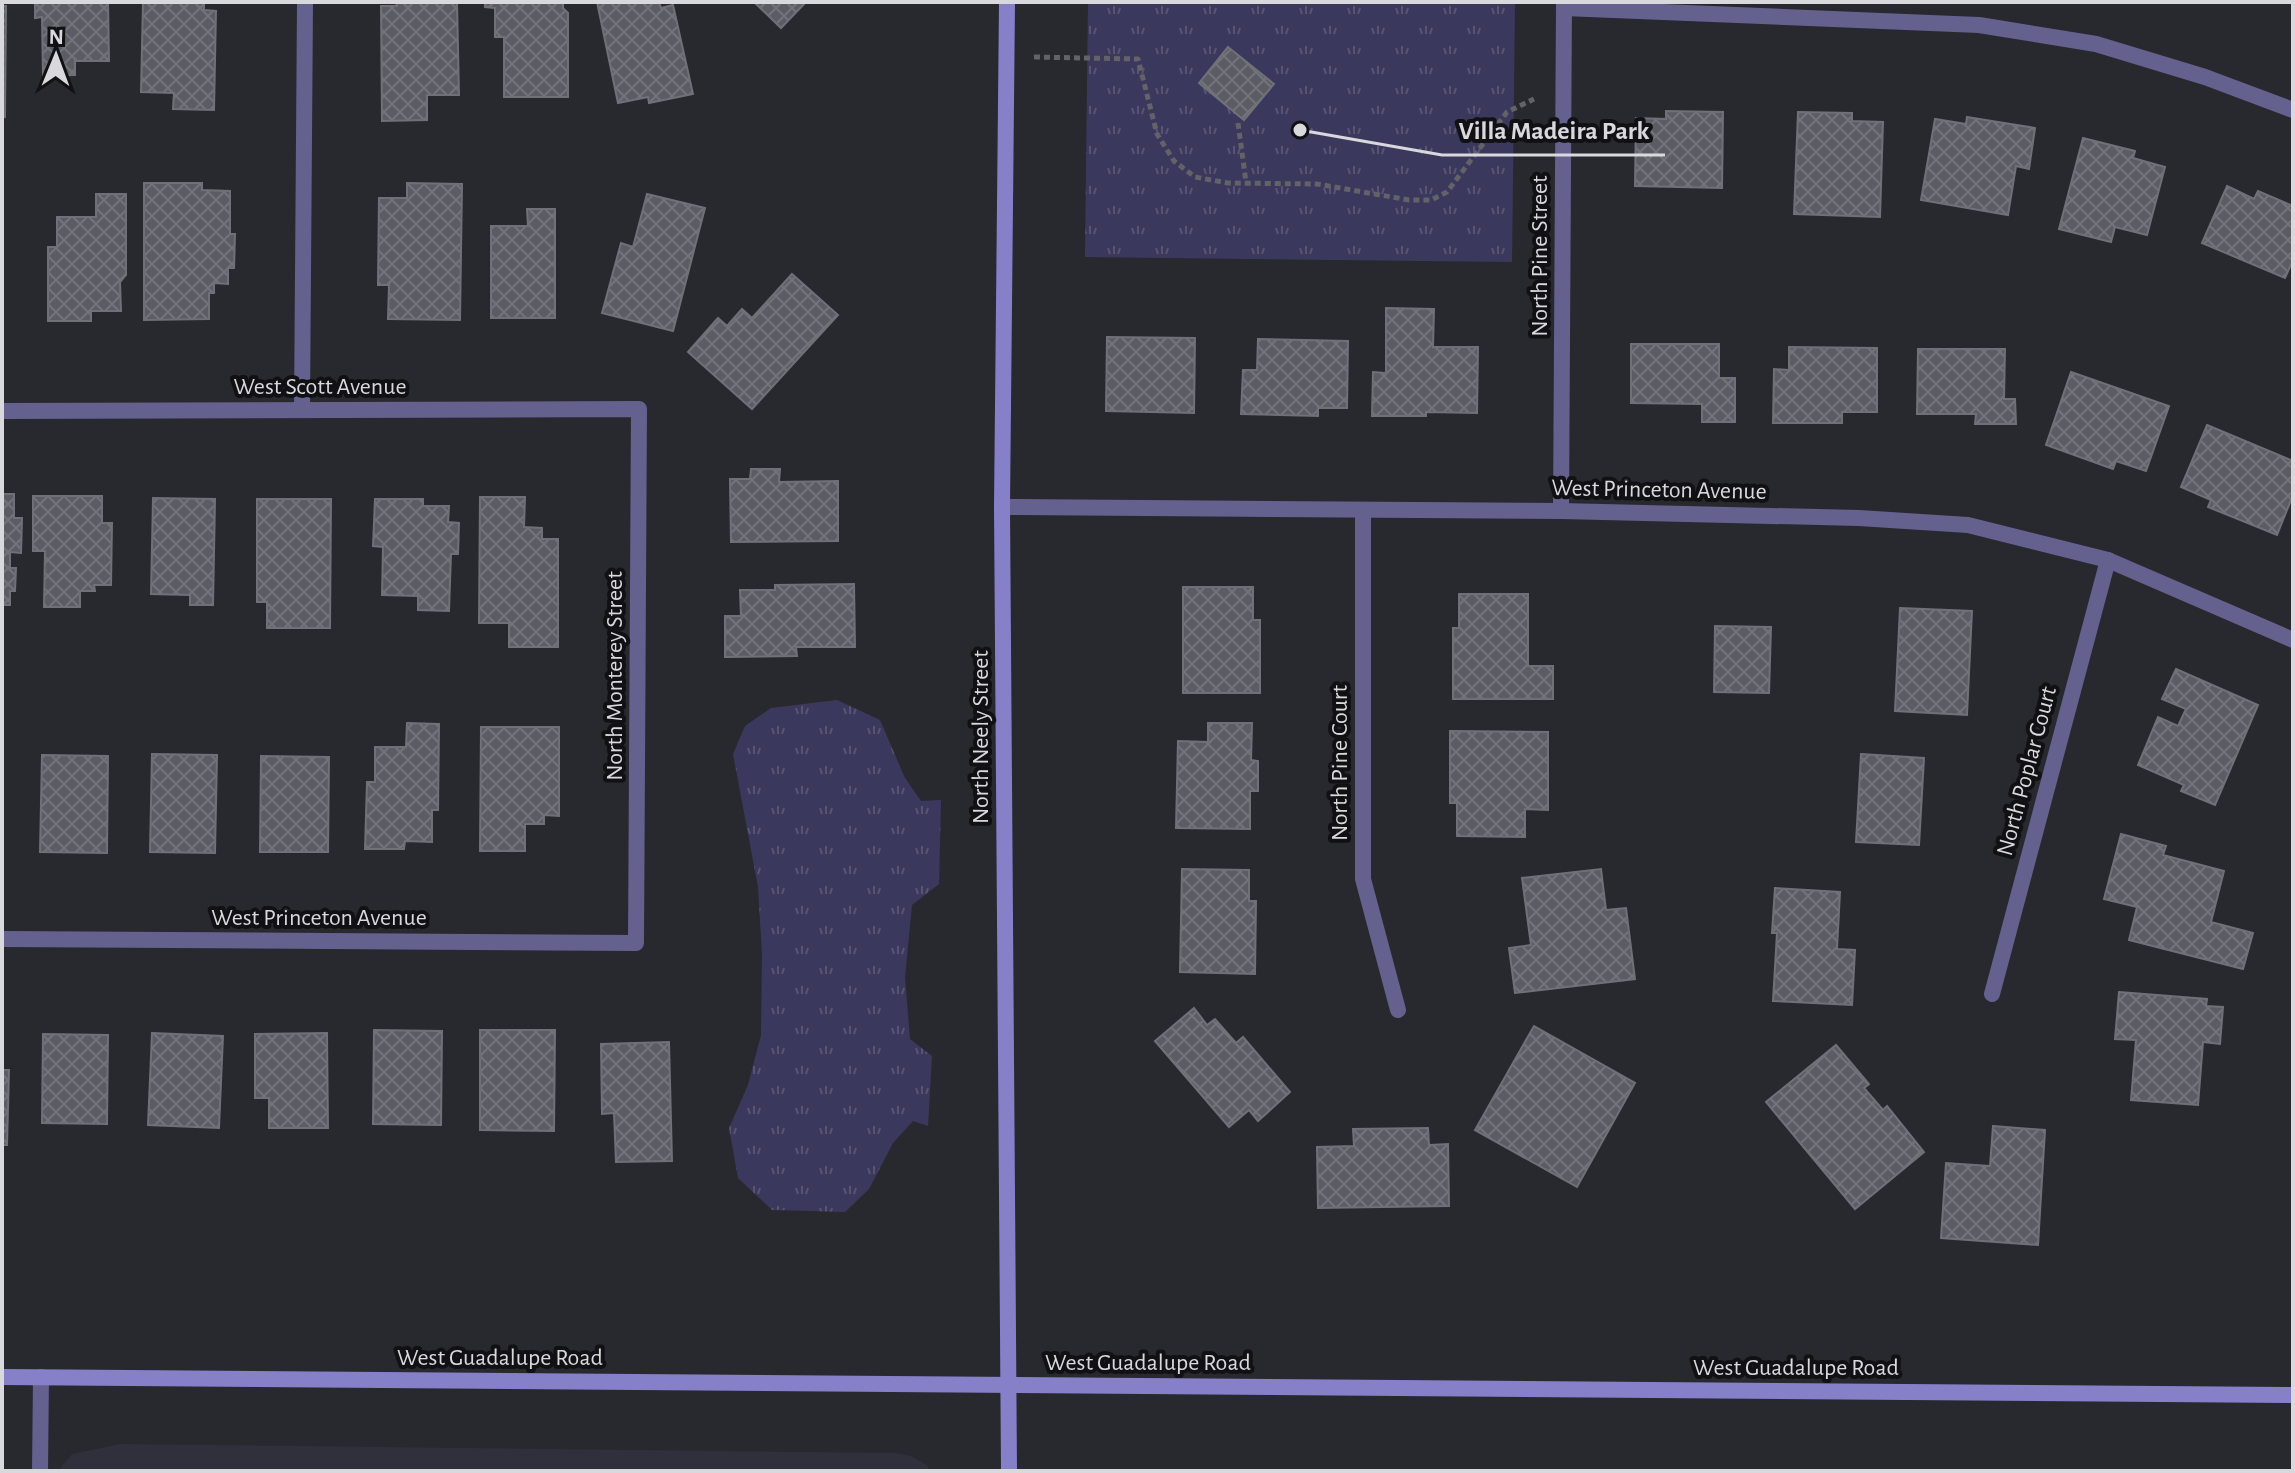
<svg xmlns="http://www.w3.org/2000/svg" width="2295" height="1473" font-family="'Alegreya Sans',sans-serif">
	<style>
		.built { fill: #30303d }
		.grass { fill: url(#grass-tufts) }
		.building { fill: url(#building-cross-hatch); stroke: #717079; stroke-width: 2 }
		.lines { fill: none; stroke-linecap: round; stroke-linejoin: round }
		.path { stroke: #626268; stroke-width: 5; stroke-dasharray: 6 4; stroke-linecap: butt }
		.street { stroke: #64618f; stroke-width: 16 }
		.secondary { stroke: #8680c9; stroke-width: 16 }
		.labels { text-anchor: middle; stroke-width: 8; stroke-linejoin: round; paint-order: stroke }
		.street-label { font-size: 24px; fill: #d8d8dd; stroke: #111114 }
		.leader { fill: none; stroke: #d8d8dd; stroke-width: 3 }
		.callout-dot { fill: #d8d8dd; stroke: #111114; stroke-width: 3 }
		.callout-label { font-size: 26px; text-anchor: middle; font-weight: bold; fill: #d8d8dd; stroke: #111114; stroke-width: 8; stroke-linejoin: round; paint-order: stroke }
	</style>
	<defs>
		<pattern id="grass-tufts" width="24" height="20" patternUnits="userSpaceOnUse" patternTransform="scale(2)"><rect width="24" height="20" fill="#3b385d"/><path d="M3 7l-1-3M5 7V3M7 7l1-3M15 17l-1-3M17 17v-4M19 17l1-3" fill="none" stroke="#575474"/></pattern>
		<pattern id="building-cross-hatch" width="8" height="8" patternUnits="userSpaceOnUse" patternTransform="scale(2)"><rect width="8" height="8" fill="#5c5c65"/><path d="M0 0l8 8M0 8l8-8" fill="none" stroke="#73737b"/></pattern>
	</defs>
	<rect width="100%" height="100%" fill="#28282f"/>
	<polygon class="built" points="120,1444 895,1453 911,1456 927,1465 930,1471 58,1471 72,1454"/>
	<g class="grass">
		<polygon points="1088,2 1515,2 1512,262 1085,257"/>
		<polygon points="837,700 880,720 905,778 921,801 941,800 939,884 912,905 905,977 910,1039 932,1056 928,1126 913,1121 893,1143 869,1189 845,1212 772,1210 738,1178 729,1128 748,1085 761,1035 762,955 758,887 733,754 745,726 771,708"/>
	</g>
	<g class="building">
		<polygon points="35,2 108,2 109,61 75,61 75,75 43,76 42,17 35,18"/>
		<polygon points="143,2 204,2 204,10 216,11 214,110 173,109 174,93 141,92"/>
		<polygon points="396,2 457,2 459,95 427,95 427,120 382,121 381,6 397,6"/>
		<polygon points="485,2 563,2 563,8 568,13 568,97 504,97 504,37 495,37 495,8 485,7"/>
		<polygon points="597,2 659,2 661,8 673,5 693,94 649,103 648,97 618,103"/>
		<polygon points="754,2 806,2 781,28"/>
		<polygon points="2,6 6,6 5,117 2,116"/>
		<polygon points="1228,47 1274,84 1244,120 1199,83"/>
		<polygon points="1666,111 1723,112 1722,188 1635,186 1636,118 1666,119"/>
		<polygon points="1798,112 1852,113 1852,121 1883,122 1880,217 1794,214"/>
		<polygon points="1967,117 2035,128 2029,169 2016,166 2008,215 1921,200 1935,119 1966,124"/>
		<polygon points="2083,138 2135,151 2133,158 2165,167 2147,235 2115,227 2111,242 2059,229"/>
		<polygon points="144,183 202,183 202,190 230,191 230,234 235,234 234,268 228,268 228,284 214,283 214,293 209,293 209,319 144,320"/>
		<polygon points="407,183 462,184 460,320 388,319 389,285 378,285 379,198 407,198"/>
		<polygon points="2227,186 2254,199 2258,191 2293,206 2293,260 2285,278 2202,243"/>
		<polygon points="96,194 126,194 126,275 120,282 121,311 91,311 91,321 48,321 48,247 57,247 57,217 96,217"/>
		<polygon points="647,194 705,208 673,331 602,313 621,243 633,247"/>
		<polygon points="527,209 555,209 555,318 491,318 491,226 528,226"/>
		<polygon points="792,274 838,315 752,409 688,352 718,318 727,326 742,309 752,318"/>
		<polygon points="1386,308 1434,309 1433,347 1478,347 1477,413 1426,412 1426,416 1372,416 1373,372 1386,373"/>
		<polygon points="1107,337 1195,338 1194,413 1106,411"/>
		<polygon points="1258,339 1348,341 1347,408 1318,408 1318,416 1241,414 1243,370 1257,370"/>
		<polygon points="1631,344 1719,344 1719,378 1735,378 1735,422 1702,422 1702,404 1631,403"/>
		<polygon points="1789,347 1877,348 1877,412 1842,412 1842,423 1773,423 1774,369 1789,370"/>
		<polygon points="1918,349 2005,349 2004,399 2015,399 2016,424 1975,424 1976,414 1917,414"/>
		<polygon points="2071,372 2169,406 2146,471 2116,461 2113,469 2046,445"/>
		<polygon points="2207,425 2293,461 2293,495 2277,535 2208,507 2211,500 2181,487"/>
		<polygon points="751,469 780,469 779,482 838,481 838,541 731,542 730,479 750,479"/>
		<polygon points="2,494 14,494 14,518 22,518 21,553 10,552 10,568 16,568 15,591 10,591 10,605 2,605"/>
		<polygon points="33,496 102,496 102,523 112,523 111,585 94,585 95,591 80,591 80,607 44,607 45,551 33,551"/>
		<polygon points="480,497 525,497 524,527 542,528 542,539 558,539 558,647 509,647 509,623 479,623"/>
		<polygon points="153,498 215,499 213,605 190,605 190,595 151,594"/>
		<polygon points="257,499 331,499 330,628 267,628 267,602 257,602"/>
		<polygon points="375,499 423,499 423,506 449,506 448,522 459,523 458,554 451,554 449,611 418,610 418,596 382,595 383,547 373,546"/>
		<polygon points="854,584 855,647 796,647 797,656 725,657 725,616 741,616 740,590 775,590 775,585"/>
		<polygon points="1183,587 1253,587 1253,620 1260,620 1260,693 1183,693"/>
		<polygon points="1459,594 1528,594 1528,666 1553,666 1553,699 1453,699 1453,628 1459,628"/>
		<polygon points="1900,608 1972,611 1967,715 1895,711"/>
		<polygon points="1715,626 1771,627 1769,693 1714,692"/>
		<polygon points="2176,669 2258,705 2215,805 2181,791 2184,785 2138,765 2158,717 2178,726 2186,709 2162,699"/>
		<polygon points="407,723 439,724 438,810 432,810 432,842 405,841 404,849 365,849 367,782 375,782 375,747 406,747"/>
		<polygon points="1208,723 1252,723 1251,760 1258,761 1258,791 1250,791 1250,829 1176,828 1178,741 1208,742"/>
		<polygon points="481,727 559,727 559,816 544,815 544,824 525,824 525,851 480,851"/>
		<polygon points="1450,731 1548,732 1548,810 1525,809 1525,837 1457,836 1457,803 1450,803"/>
		<polygon points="152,754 217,755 215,853 150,852"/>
		<polygon points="1861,754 1924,758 1919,845 1856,842"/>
		<polygon points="42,755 108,756 107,853 40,852"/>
		<polygon points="261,756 329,757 328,852 260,852"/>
		<polygon points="2121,834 2166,846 2163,855 2224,871 2211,922 2253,933 2243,969 2129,940 2137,907 2104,899"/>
		<polygon points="1182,869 1249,870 1249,901 1256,901 1255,974 1180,972"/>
		<polygon points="1601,869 1606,910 1626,908 1635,979 1515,993 1509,948 1531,945 1522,878"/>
		<polygon points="1775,888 1840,892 1837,949 1855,950 1852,1005 1773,1001 1777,933 1772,933"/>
		<polygon points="2119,992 2207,999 2206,1006 2223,1007 2220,1044 2203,1042 2198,1105 2131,1100 2136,1040 2115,1039"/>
		<polygon points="1194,1008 1207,1025 1215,1019 1236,1043 1243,1037 1290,1092 1258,1121 1249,1110 1229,1127 1155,1041"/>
		<polygon points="1534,1026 1635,1083 1577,1187 1475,1130"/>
		<polygon points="374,1030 442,1031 441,1125 373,1124"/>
		<polygon points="480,1030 555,1030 554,1131 480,1130"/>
		<polygon points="152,1033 223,1036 219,1128 148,1125"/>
		<polygon points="327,1033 328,1128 269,1128 269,1098 255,1098 255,1034"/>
		<polygon points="43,1034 108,1035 107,1124 42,1123"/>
		<polygon points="669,1042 672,1161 616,1162 614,1113 602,1114 601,1044"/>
		<polygon points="1836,1045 1869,1084 1864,1088 1883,1110 1887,1106 1924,1152 1855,1209 1766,1102"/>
		<polygon points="2,1070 9,1070 7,1145 2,1145"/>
		<polygon points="1993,1126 2045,1130 2038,1245 1941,1238 1946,1163 1990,1166"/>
		<polygon points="1428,1128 1429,1145 1448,1144 1449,1206 1318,1208 1317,1147 1354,1146 1353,1129"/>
	</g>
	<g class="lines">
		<g class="path">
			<polyline points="1034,57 1138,59 1157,134 1174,161 1195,177 1228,183 1317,184 1409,200 1431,200 1447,192 1507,112 1534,99"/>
			<polyline points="1238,123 1246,182"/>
		</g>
		<g class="street">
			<polyline points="1564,8 1979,25 2096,44 2205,77 2293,110"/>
			<polyline points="302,410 305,2"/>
			<polyline points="2,411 639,409 636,943 2,939"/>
			<polyline points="1002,507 1561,511 1859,518 1968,525 2108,560 2293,640"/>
			<polyline points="1363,511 1363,879 1398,1010"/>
			<polyline points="1561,511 1564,2"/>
			<polyline points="1992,994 2108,560"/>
			<polyline points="40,1471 41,1377"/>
		</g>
		<g class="secondary">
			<polyline points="1007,2 1002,507 1009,1471"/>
			<polyline points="2,1377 2293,1395"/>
		</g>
	</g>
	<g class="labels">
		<g class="street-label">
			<text transform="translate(1539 256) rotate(-90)" y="8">North Pine Street</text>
			<text x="320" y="394">West Scott Avenue</text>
			<text transform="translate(1659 489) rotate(1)" y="8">West Princeton Avenue</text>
			<text transform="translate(614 676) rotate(-90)" y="8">North Monterey Street</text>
			<text transform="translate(980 737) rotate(-90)" y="8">North Neely Street</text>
			<text transform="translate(1339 763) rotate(-90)" y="8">North Pine Court</text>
			<text transform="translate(2026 771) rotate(-75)" y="8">North Poplar Court</text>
			<text x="319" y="925">West Princeton Avenue</text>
			<text x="500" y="1365">West Guadalupe Road</text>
			<text x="1148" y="1370">West Guadalupe Road</text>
			<text x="1796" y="1375">West Guadalupe Road</text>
		</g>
	</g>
	<path class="leader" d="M1300 130L1442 155H1665"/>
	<circle class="callout-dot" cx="1300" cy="130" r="8"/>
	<g class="callout-label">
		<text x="1554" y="139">Villa Madeira Park</text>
	</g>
	<rect width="2295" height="1473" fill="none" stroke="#d8d8dd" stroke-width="8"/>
	<g transform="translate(56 56) rotate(1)" stroke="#111114" stroke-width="6" paint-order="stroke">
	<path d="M0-6L14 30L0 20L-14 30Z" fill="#d8d8dd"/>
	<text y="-12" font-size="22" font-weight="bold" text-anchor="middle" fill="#d8d8dd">N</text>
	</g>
</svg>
